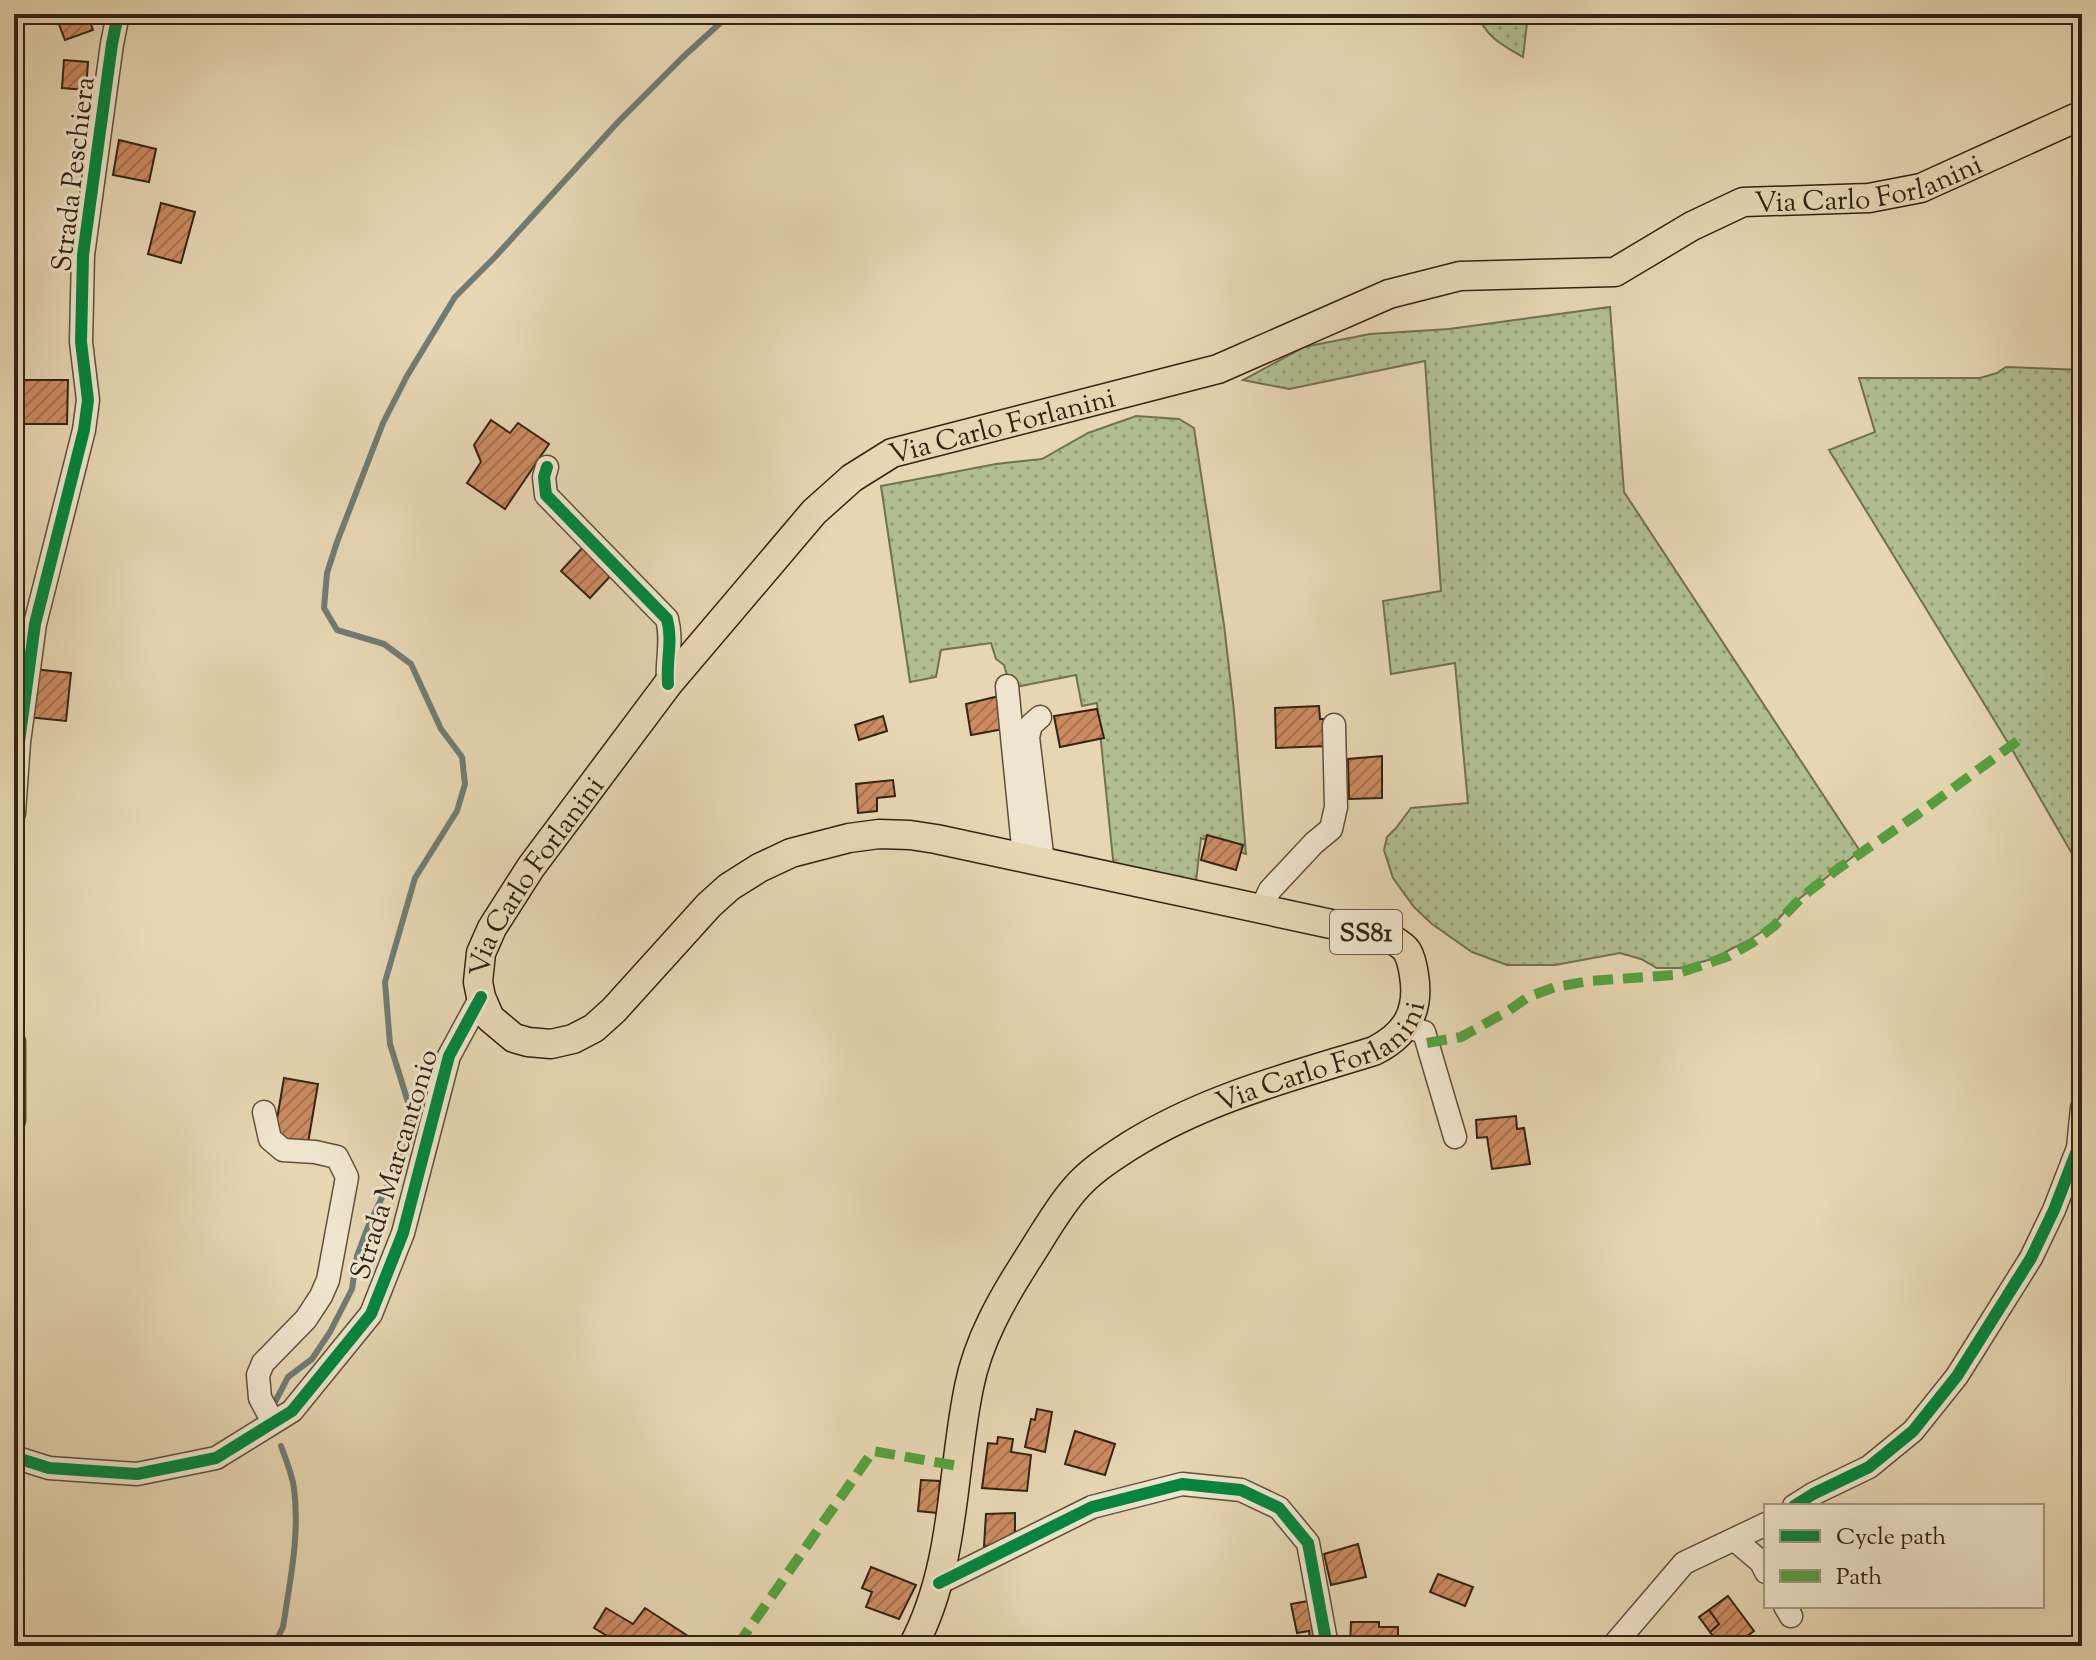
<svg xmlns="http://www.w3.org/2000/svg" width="2096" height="1660" font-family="'Sorts Mill Goudy',serif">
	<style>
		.grass { fill: url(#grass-dots); stroke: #727152; stroke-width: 2 }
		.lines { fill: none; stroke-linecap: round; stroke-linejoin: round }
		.stream { stroke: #6f7c73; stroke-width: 6 }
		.building { fill: url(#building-hatch); stroke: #342313; stroke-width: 2 }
		.minor-casing { stroke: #60503b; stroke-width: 25 }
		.major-casing { stroke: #342313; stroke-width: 31 }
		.minor { stroke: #efe4cd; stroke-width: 22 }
		.major { stroke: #e6d6b2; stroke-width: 28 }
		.quiet { stroke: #53a23f; stroke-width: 10; stroke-dasharray: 20 10; stroke-linecap: butt }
		.cycleway-casing { stroke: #efe4cd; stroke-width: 17 }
		.cycleway { stroke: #00873e; stroke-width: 12 }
		.labels { text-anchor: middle; stroke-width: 6; stroke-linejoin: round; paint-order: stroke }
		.shield { fill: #efe4cd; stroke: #6c5d4b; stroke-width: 2 }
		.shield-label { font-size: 26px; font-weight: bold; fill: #342313 }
		.street-label { font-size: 28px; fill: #342313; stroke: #efe4cd }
	</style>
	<defs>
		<pattern id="grass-dots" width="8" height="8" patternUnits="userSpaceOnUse" patternTransform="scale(2)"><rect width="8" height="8" fill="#b0bf90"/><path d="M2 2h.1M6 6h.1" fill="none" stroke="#909b74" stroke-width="1.8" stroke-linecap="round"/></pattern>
		<pattern id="building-hatch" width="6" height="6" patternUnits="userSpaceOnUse" patternTransform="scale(2)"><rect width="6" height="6" fill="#cc8b60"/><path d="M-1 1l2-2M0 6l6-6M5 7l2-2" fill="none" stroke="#a6714e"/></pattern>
	</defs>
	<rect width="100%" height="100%" fill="#e6d6b2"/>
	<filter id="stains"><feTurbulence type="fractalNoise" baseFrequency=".0025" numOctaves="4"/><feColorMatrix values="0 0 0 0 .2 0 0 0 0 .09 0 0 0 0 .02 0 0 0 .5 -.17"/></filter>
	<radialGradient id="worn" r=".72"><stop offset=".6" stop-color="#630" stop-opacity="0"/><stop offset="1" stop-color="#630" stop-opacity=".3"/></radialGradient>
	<g class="grass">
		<path d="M1478,14H1528L1523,57C1504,46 1484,36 1478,14Z"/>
		<polygon points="1610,307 1624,492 1860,851 1790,906 1774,924 1749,940 1712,959 1680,968 1657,968 1641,959 1620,953 1555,965 1507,965 1472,952 1432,924 1414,907 1393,878 1384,850 1387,837 1396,828 1411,808 1468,803 1455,663 1391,674 1383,601 1441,591 1425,361 1289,389 1243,380 1304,347 1370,334 1449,329"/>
		<polygon points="2006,367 2082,370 2082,871 2010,746 1829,450 1875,432 1859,378 1980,378 1997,373"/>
		<polygon points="1136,416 1179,419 1194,428 1224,625 1234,711 1246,854 1201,838 1195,890 1114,869 1097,703 1082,706 1076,675 1011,688 1004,665 996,659 991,643 941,650 936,677 910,682 881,486 996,464 1042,459 1088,433"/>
	</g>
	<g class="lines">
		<g class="stream">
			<polyline points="275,1402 288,1377 312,1359 330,1332 352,1289 357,1256 369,1224 408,1144 412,1115 390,1044 385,982 415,878 457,811 465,784 462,757 441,729 411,664 384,644 337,630 324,608 327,573 337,542 383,423 407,376 455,297 495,257 618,122 682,58 730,14"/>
			<path d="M279,1635L283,1627C290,1581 300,1535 294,1488C292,1474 286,1460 281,1446"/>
		</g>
	</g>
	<g class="building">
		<polygon points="55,14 87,14 93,30 65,40"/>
		<polygon points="64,60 88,62 86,90 62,88"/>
		<polygon points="119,140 156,149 149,182 113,175"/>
		<polygon points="161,203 195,212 181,263 148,254"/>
		<polygon points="20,380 68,380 67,424 20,424"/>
		<polygon points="491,420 510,433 518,423 549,444 505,509 467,483 481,462 474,445"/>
		<polygon points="586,544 615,571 590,598 561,571"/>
		<polygon points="33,669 71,673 66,721 28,717"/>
		<polygon points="1003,695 1009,728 971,735 966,704"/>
		<polygon points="1319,706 1320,719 1327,719 1327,746 1276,748 1275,708"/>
		<polygon points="1097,709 1104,738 1060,747 1054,716"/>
		<polygon points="883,716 887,731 859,740 855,725"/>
		<polygon points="1382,756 1382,798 1349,799 1348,759"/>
		<polygon points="893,780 895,796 877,798 877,811 858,813 856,784"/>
		<polygon points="1207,835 1243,845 1236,870 1201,860"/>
		<polygon points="284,1078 318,1084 308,1143 274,1137"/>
		<polygon points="1516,1116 1517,1129 1524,1128 1530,1164 1492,1169 1487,1137 1477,1138 1476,1120"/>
		<polygon points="1037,1409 1052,1412 1045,1452 1025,1447 1031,1419 1035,1420"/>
		<polygon points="1075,1431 1115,1444 1105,1475 1065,1464"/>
		<polygon points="998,1437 1013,1439 1011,1452 1031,1455 1027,1491 982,1488 988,1443 997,1444"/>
		<polygon points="921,1480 940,1481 937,1513 918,1511"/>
		<polygon points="1015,1513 1015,1536 997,1546 984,1546 986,1514"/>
		<polygon points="1358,1544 1366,1577 1331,1585 1324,1554"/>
		<polygon points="871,1567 916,1585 899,1619 866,1607 872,1592 862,1588"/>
		<polygon points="1438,1574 1473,1587 1465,1606 1430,1592"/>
		<polygon points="1728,1596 1754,1631 1733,1646 1720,1646 1710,1632 1719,1624 1709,1610"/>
		<polygon points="1314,1600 1320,1644 1311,1645 1309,1631 1297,1633 1291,1604"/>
		<polygon points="606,1608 633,1624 645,1608 691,1638 685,1646 624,1646 594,1628"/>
		<polygon points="1709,1610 1719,1624 1710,1632 1699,1617"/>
		<polygon points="1351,1622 1379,1622 1379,1627 1398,1627 1398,1646 1350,1646"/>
	</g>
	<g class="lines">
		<defs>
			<g id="minor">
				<path d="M547,467L544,477L546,495L667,619C673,641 666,661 668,684"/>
				<polyline points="1007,686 1024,857"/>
				<polyline points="1040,717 1031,725 1028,737 1043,862"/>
				<polyline points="14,813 19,742 35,624 84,430 88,400 81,342 83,255 112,44 118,14"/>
				<polyline points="1261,909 1270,890 1314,843 1331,829 1336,807 1334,725"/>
				<polyline points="1406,1027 1424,1032 1455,1137"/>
				<polyline points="14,1042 14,1120"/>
				<polyline points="264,1112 270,1139 283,1150 315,1152 337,1157 347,1177 328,1280 321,1296 306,1319 263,1363 258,1375 260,1398 273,1422"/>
				<polyline points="14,1457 49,1468 137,1474 216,1458 292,1411 371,1314 403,1233 449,1056 481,997"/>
				<polyline points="1794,1506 1813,1494 1869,1467 1913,1431 1957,1376 2031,1258 2054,1210 2078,1148 2082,1108"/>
				<polyline points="1735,1540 1761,1562 1766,1572"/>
				<polyline points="939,1583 1092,1507 1182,1484 1241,1490 1279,1508 1308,1543 1327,1646"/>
				<polyline points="1785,1606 1791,1616"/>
				<polyline points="1613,1646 1684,1563 1766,1524"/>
			</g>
			<g id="major">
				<path id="s1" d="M913,1646C956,1565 951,1474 969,1387C978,1341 1002,1299 1027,1260C1042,1237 1056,1211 1074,1190C1090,1171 1111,1158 1131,1145C1207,1098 1290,1077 1374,1051C1406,1035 1420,1012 1414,975C1413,968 1411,958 1407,951C1403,945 1393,940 1387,936L936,839L910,835L879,834L849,838L791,853L759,868L729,887L709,905L614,1010L594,1028L573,1039L551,1044L528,1042L514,1038L490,1018L481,997L478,982L481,953L492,928L531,867L668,684L814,512L852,478L892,453L1218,369L1389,294L1460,276L1615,272L1692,226L1743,202L1869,198L1921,188L2082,115"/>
			</g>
		</defs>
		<use href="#minor" class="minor-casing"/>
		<use href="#major" class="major-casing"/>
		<use href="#minor" class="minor"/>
		<use href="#major" class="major"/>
		<g class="quiet">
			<polyline points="1427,1043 1461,1037 1508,1011 1528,997 1555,987 1590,981 1673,975 1729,956 1752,943 1774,926 1803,896 1839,868 1918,814 2023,737"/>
			<polyline points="737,1646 873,1451 958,1466"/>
		</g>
		<defs>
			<g id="cycleway">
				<path d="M547,467L544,477L546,495L667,619C673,641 666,661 668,684"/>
				<polyline points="14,813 19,742 35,624 84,430 88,400 81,342 83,255 112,44 118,14"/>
				<polyline points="14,1457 49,1468 137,1474 216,1458 292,1411 371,1314 403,1233 449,1056 481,997"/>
				<polyline points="1794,1506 1813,1494 1869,1467 1913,1431 1957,1376 2031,1258 2054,1210 2078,1148 2082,1108"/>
				<polyline points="939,1583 1092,1507 1182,1484 1241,1490 1279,1508 1308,1543 1327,1646"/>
			</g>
		</defs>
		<use href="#cycleway" class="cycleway-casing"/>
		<use href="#cycleway" class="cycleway"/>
	</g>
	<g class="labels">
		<rect class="shield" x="1330" y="910" width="72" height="44" rx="6"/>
		<g class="shield-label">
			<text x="1366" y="941">SS81</text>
		</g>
		<g class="street-label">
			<text transform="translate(72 174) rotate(-83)" y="10">Strada Peschiera</text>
			<text dy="10" stroke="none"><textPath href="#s1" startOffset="3704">Via Carlo Forlanini</textPath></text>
			<text dy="10" stroke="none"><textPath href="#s1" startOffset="2792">Via Carlo Forlanini</textPath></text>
			<text dy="10" stroke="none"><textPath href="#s1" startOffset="2120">Via Carlo Forlanini</textPath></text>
			<text dy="10" stroke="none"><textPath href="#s1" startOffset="776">Via Carlo Forlanini</textPath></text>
			<text transform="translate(393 1164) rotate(-73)" y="10">Strada Marcantonio</text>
		</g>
	</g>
	<rect width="2096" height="1660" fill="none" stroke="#e6d6b2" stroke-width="48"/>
	<rect x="16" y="16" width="2064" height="1628" fill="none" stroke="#342313" stroke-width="4"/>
	<rect x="24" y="24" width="2048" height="1612" fill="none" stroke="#342313" stroke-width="2"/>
	<rect x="1764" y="1504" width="280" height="104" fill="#efe4cd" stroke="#a49783" stroke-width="2"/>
	<rect x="1780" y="1530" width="40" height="12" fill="#00873e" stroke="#a49783" stroke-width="2"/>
	<text x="1836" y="1544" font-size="24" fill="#342313">Cycle path</text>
	<rect x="1780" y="1570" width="40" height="12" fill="#53a23f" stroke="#a49783" stroke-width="2"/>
	<text x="1836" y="1584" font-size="24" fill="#342313">Path</text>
	<rect width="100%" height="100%" filter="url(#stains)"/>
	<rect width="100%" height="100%" fill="url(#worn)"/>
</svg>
